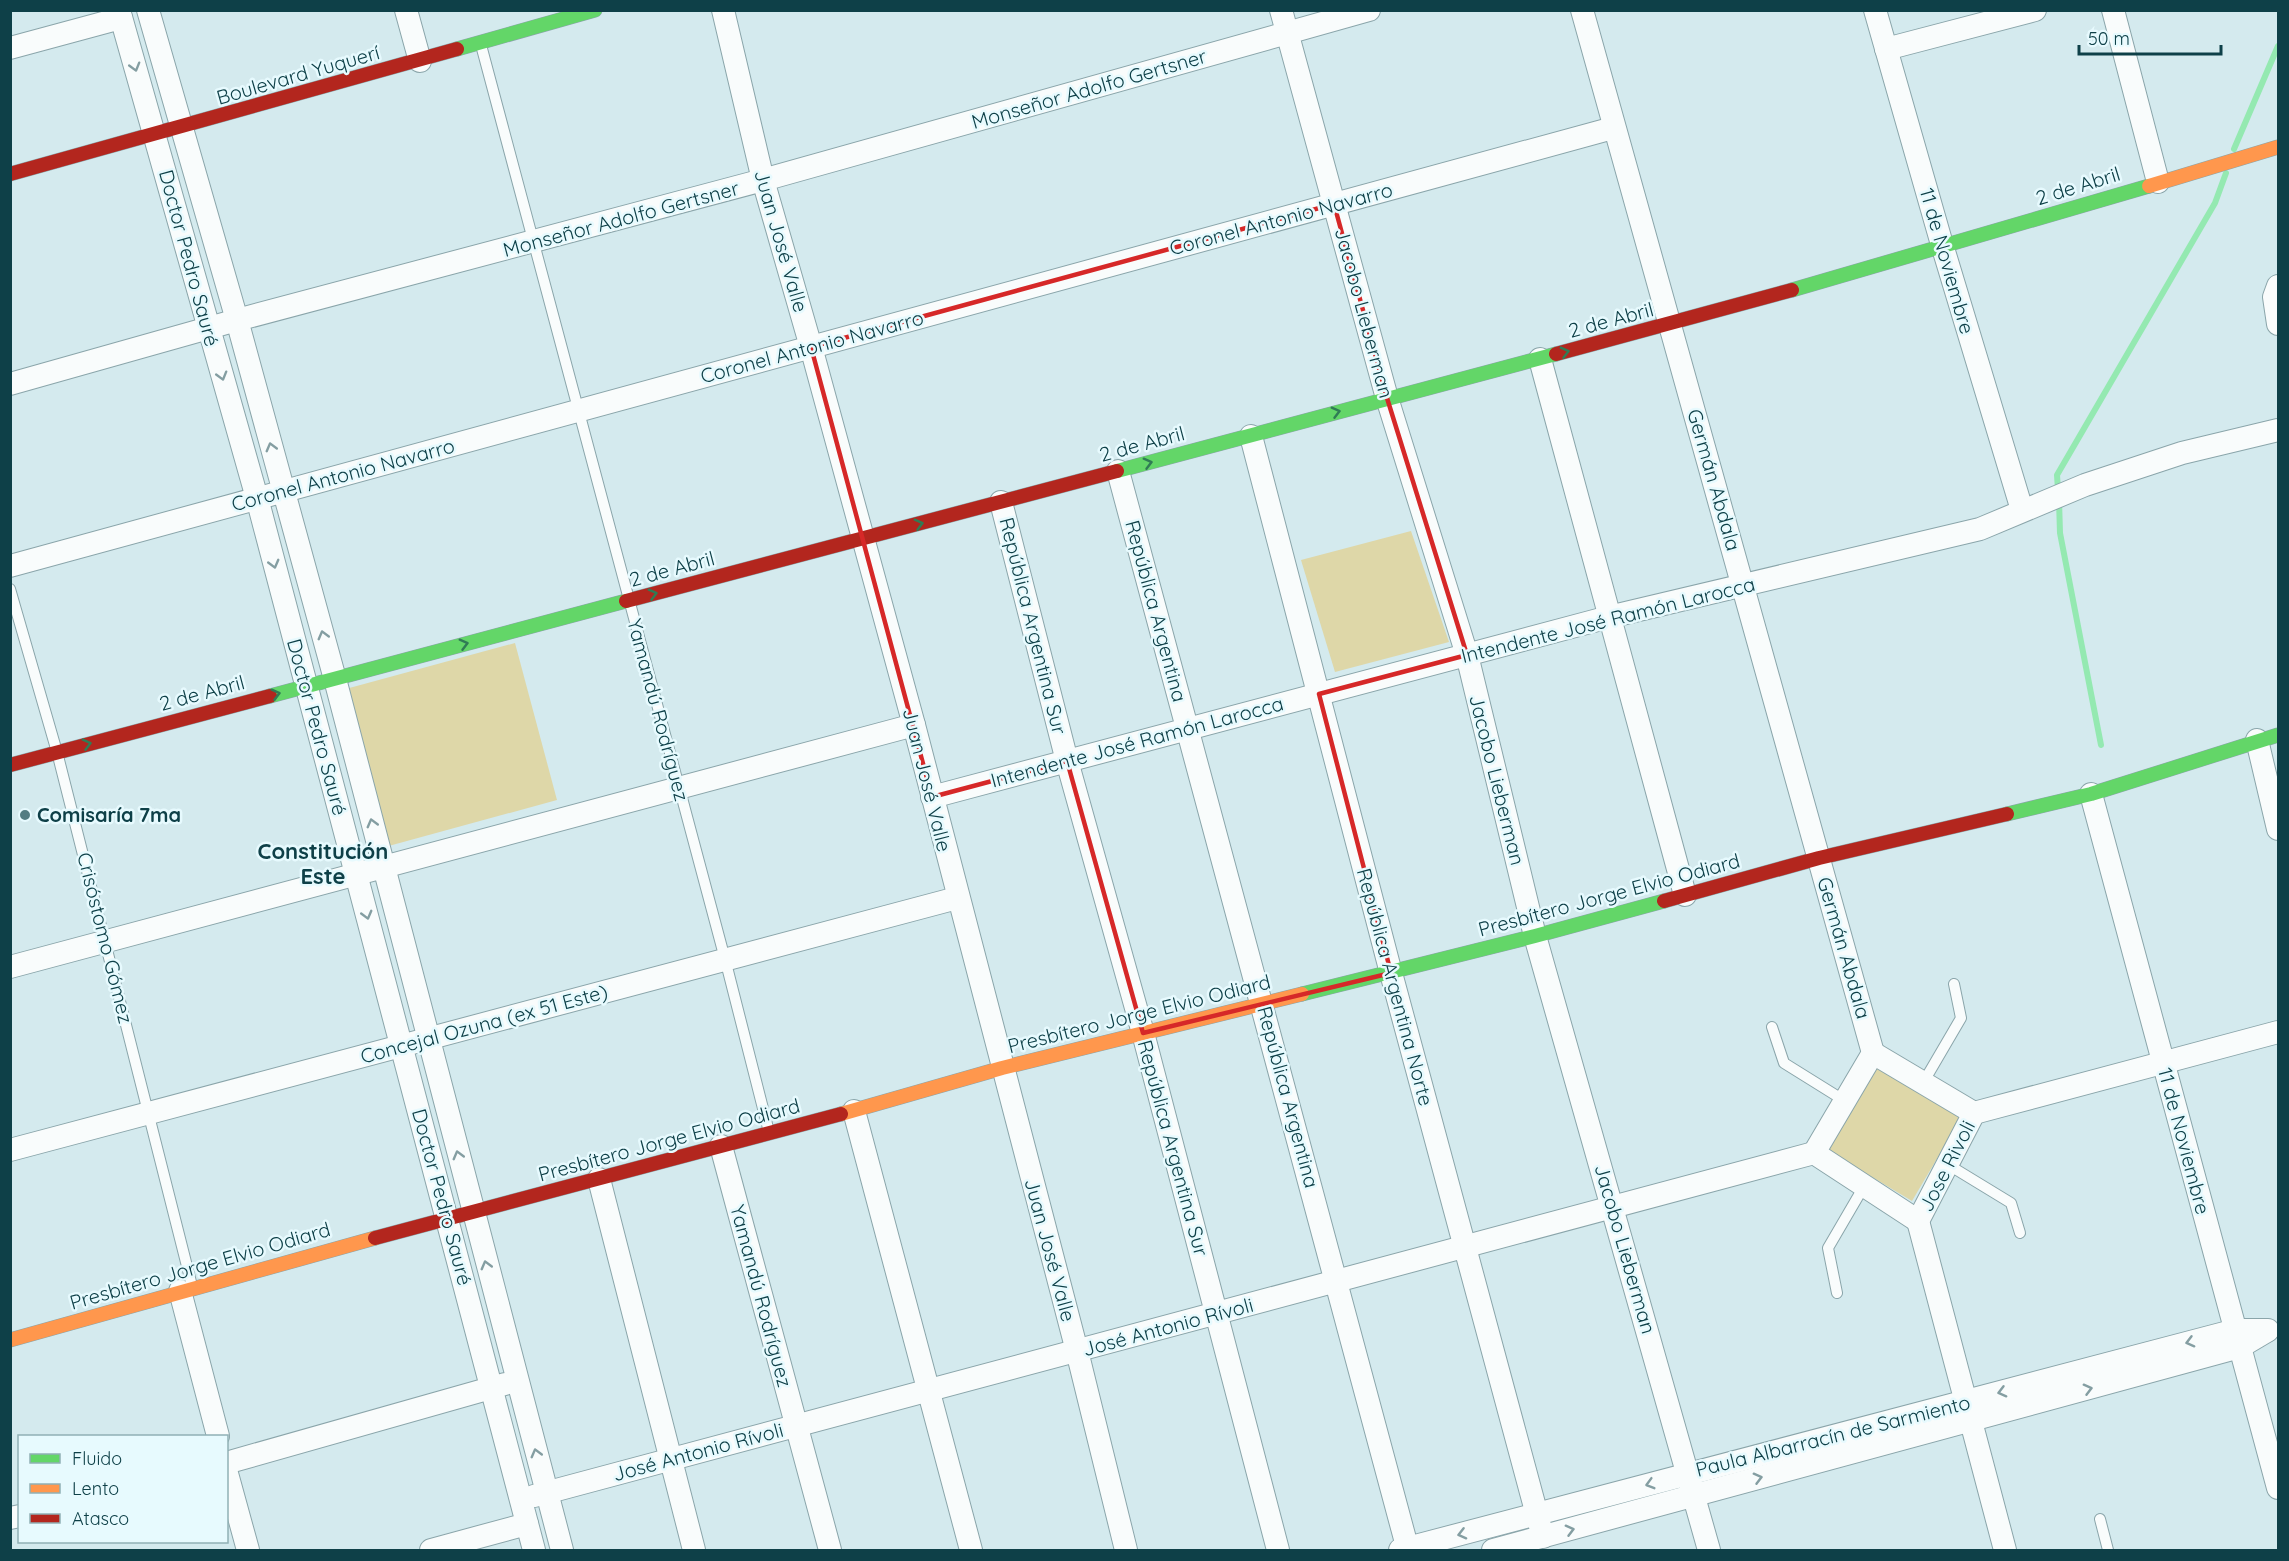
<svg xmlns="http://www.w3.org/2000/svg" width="2289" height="1561" font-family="Quicksand,sans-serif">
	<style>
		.green { fill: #ded7a8 }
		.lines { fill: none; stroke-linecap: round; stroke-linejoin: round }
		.stream { stroke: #94e9b1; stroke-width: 6 }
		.lane-casing { stroke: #8aa5aa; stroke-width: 12 }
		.street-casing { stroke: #8aa5aa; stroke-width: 24 }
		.fast-casing { stroke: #8aa5aa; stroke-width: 15 }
		.slow-casing { stroke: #8aa5aa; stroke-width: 15 }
		.jam-casing { stroke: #8aa5aa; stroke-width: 15 }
		.lane { stroke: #f9fcfc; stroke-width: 10 }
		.street { stroke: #f9fcfc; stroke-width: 22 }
		.fast { stroke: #63d668; stroke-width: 14 }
		.slow { stroke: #ff974d; stroke-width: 14 }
		.jam { stroke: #b3261e; stroke-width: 14 }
		.oneway { stroke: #849ea2 }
		.oneway2 { stroke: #307c55 }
		.marked { fill: none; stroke: #d62828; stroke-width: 4.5; stroke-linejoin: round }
		.poi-dot { fill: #537c82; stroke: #e7fafe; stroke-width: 2 }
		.labels { text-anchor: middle; stroke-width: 5; stroke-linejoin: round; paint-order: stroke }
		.street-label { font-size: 20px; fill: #0e4048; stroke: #e7fafe }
		.poi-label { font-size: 20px; font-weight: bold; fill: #0e4048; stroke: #e7fafe; text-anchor: start }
		.quarter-label { font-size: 22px; font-weight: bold; fill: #0e4048; stroke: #e7fafe }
	</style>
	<rect width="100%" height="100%" fill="#d4eaee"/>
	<g class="green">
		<polygon points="1411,531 1449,642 1335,672 1301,560"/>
		<polygon points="515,643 557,800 385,847 342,690"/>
		<polygon points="1876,1067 1961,1118 1912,1201 1827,1150"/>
	</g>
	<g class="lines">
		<g class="stream">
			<polyline points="2234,149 2278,46"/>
			<polyline points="2058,490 2057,475 2215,203 2226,173"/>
			<polyline points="2059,500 2060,533 2101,745"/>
		</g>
		<defs>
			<g id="lane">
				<polyline points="481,45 725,959 769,1132"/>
				<polyline points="10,589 57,752 192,1286"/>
				<polyline points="1772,1027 1784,1063 1845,1101"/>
				<polyline points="1923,1083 1961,1018 1954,984"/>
				<polyline points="1947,1164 2011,1203 2020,1233"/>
				<polyline points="1837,1293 1828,1248 1863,1188"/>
				<polyline points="2100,1519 2108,1550"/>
			</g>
			<g id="street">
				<polyline points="119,10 257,498 534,1550"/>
				<polyline points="148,10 237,320 335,679 562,1550"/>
				<polyline points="406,10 420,61"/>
				<polyline points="723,10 763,180 811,347 914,725 1077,1351 1126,1550"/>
				<polyline points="1281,10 1387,398 1467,655 1535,936 1709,1550"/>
				<polyline points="1582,10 1873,1053"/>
				<polyline points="1875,10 1943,248 2022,510"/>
				<polyline points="2113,10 2158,182"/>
				<polyline points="10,48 121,18"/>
				<polyline points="1886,49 2035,10"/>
				<polyline points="2278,286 2274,297 2278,324"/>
				<polyline points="1540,359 1685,895"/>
				<polyline points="10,384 237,320 763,180 1369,10"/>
				<polyline points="1251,436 1391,973 1543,1537"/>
				<polyline points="1118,471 1408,1550"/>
				<polyline points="1001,502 1067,761 1143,1033 1278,1550"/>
				<polyline points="10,566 1613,128"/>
				<polyline points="2257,740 2278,829"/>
				<polyline points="2091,794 2278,1488"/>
				<polyline points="932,797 1609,617 1980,529 2085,485 2182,453 2278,430"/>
				<polyline points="10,967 914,725"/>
				<polyline points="1873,1053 1974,1113"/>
				<polyline points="854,1111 971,1550"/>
				<polyline points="1974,1113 2278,1032"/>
				<polyline points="721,1146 830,1550"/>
				<polyline points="10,1150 957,898"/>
				<polyline points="1814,1153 1918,1221"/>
				<polyline points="1814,1153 1873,1053"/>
				<polyline points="599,1179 694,1550"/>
				<polyline points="1918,1221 2005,1550"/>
				<polyline points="1918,1221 1974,1113"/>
				<polyline points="180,1291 218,1436"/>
				<polyline points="226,1463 505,1384"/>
				<polyline points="226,1470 248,1550"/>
				<polyline points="534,1496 1814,1153"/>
				<polyline points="10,1518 20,1516"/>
				<polyline points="431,1550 527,1524"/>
				<polyline points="1400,1550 2236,1330 2268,1330"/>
				<polyline points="1493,1550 2240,1347 2267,1331"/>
			</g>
			<g id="fast">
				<polyline points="457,49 595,10"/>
				<polyline points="1792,290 2149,186"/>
				<polyline points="1117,471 1556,354"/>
				<polyline points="270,696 626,601"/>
				<polyline points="2007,814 2091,794 2278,735"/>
				<polyline points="1302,994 1535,936 1664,901"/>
			</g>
			<g id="slow">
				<polyline points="2149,186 2278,147"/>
				<polyline points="841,1114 1002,1068 1302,994"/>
				<polyline points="10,1340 375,1238"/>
			</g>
			<g id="jam">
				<polyline points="10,174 457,49"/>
				<polyline points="1556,354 1792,290"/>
				<polyline points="626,601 1117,471"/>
				<polyline points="10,765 270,696"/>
				<polyline points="1664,901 1819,858 2007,814"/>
				<polyline points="375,1238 841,1114"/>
			</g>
		</defs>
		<use href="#lane" class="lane-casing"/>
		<use href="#street" class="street-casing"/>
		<use href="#fast" class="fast-casing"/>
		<use href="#slow" class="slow-casing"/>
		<use href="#jam" class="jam-casing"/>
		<use href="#lane" class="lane"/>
		<use href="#street" class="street"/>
		<use href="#fast" class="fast"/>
		<use href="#slow" class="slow"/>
		<use href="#jam" class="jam"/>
	</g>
	<defs><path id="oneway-chevron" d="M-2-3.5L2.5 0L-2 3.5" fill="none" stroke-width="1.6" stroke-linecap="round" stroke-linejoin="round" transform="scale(1.5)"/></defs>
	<g class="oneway">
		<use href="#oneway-chevron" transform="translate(135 67) rotate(74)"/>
		<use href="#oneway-chevron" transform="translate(222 376) rotate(74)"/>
		<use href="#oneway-chevron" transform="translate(271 447) rotate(-105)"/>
		<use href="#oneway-chevron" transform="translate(274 564) rotate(75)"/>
		<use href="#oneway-chevron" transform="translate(323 635) rotate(-105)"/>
		<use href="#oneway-chevron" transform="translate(372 823) rotate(-105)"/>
		<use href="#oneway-chevron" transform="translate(367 915) rotate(75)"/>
		<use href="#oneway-chevron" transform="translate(458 1155) rotate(-105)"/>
		<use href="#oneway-chevron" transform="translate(486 1265) rotate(-105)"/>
		<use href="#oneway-chevron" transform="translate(2190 1342) rotate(165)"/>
		<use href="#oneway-chevron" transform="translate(2088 1389) rotate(-15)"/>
		<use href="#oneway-chevron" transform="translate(2002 1392) rotate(165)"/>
		<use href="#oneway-chevron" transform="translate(536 1453) rotate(-105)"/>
		<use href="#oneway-chevron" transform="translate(1758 1478) rotate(-15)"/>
		<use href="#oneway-chevron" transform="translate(1650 1484) rotate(164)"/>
		<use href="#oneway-chevron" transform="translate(1570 1530) rotate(-15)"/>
		<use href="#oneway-chevron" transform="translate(1462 1534) rotate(166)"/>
	</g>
	<g class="oneway2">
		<use href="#oneway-chevron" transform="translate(1565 352) rotate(-15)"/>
		<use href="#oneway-chevron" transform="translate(1336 412) rotate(-15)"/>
		<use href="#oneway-chevron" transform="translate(1148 463) rotate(-15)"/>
		<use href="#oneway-chevron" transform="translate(919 524) rotate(-15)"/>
		<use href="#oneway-chevron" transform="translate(653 594) rotate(-15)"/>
		<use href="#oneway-chevron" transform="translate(464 644) rotate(-15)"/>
		<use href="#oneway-chevron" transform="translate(276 694) rotate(-15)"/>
		<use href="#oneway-chevron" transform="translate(87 744) rotate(-15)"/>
	</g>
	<path class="marked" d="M1334,204L1387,398L1467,655L1319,694L1391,973L1143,1033L1067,761L932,797L811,347Z"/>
	<circle class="poi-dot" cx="25" cy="815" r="6"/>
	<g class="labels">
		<g class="street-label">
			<text transform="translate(298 75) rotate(-16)" y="7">Boulevard Yuquerí</text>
			<text transform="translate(1089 89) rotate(-16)" y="7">Monseñor Adolfo Gertsner</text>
			<text transform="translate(2078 186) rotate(-17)" y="7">2 de Abril</text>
			<text transform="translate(621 219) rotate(-15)" y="7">Monseñor Adolfo Gertsner</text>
			<text transform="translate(1281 219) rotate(-15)" y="7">Coronel Antonio Navarro</text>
			<text transform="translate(781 241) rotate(74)" y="7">Juan José Valle</text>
			<text transform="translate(189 258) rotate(75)" y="7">Doctor Pedro Sauré</text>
			<text transform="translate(1947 261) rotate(74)" y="7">11 de Noviembre</text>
			<text transform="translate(1364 313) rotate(75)" y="7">Jacobo Lieberman</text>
			<text transform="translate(1611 320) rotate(-15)" y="7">2 de Abril</text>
			<text transform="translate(812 347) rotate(-15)" y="7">Coronel Antonio Navarro</text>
			<text transform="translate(1142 444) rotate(-15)" y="7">2 de Abril</text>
			<text transform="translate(343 475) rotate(-15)" y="7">Coronel Antonio Navarro</text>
			<text transform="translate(1714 480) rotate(74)" y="7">Germán Abdala</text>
			<text transform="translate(672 569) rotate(-15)" y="7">2 de Abril</text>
			<text transform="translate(1156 611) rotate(75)" y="7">República Argentina</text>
			<text transform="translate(1608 620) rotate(-14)" y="7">Intendente José Ramón Larocca</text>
			<text transform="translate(1033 626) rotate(76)" y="7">República Argentina Sur</text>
			<text transform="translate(202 693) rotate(-15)" y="7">2 de Abril</text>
			<text transform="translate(658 710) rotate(75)" y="7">Yamandú Rodríguez</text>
			<text transform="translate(317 727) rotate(75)" y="7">Doctor Pedro Sauré</text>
			<text transform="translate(1137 742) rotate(-15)" y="7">Intendente José Ramón Larocca</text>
			<text transform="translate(927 780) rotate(76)" y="7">Juan José Valle</text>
			<text transform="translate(1497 780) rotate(76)" y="7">Jacobo Lieberman</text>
			<text transform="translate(1609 895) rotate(-15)" y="7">Presbítero Jorge Elvio Odiard</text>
			<text transform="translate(105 938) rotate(76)" y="7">Crisóstomo Gómez</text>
			<text transform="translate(1844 948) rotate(74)" y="7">Germán Abdala</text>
			<text transform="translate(1395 987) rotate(75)" y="7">República Argentina Norte</text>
			<text transform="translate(1139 1014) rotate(-14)" y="7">Presbítero Jorge Elvio Odiard</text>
			<text transform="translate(484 1024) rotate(-15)" y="7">Concejal Ozuna (ex 51 Este)</text>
			<text transform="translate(1288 1097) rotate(75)" y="7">República Argentina</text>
			<text transform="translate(669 1140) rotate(-15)" y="7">Presbítero Jorge Elvio Odiard</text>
			<text transform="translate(2184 1141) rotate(75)" y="7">11 de Noviembre</text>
			<text transform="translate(1173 1148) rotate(75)" y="7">República Argentina Sur</text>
			<text transform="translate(1947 1166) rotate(-63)" y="7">Jose Rivoli</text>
			<text transform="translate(442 1197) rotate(75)" y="7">Doctor Pedro Sauré</text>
			<text transform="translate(1625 1249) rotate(74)" y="7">Jacobo Lieberman</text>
			<text transform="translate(1050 1250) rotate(75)" y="7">Juan José Valle</text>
			<text transform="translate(200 1266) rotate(-16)" y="7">Presbítero Jorge Elvio Odiard</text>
			<text transform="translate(761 1296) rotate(75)" y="7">Yamandú Rodríguez</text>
			<text transform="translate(1168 1327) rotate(-15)" y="7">José Antonio Rívoli</text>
			<text transform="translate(1833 1436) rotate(-14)" y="7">Paula Albarracín de Sarmiento</text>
			<text transform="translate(698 1452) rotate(-15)" y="7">José Antonio Rívoli</text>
		</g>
		<g class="poi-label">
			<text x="37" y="822">Comisaría 7ma</text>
		</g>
		<g class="quarter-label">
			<text x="323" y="859">Constitución<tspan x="323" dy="25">Este</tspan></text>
		</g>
	</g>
	<rect width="2289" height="1561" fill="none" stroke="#0e4048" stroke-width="24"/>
	<rect x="18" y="1435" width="210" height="108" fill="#e7fafe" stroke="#90b0b5" stroke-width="1.5"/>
	<rect x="30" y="1454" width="30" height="9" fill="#63d668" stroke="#90b0b5" stroke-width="1.5"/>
	<text x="72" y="1465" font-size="18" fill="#0e4048">Fluido</text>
	<rect x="30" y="1484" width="30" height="9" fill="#ff974d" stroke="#90b0b5" stroke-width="1.5"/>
	<text x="72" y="1495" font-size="18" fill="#0e4048">Lento</text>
	<rect x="30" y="1514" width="30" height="9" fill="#b3261e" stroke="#90b0b5" stroke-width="1.5"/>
	<text x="72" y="1525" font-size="18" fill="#0e4048">Atasco</text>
	<path d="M2079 45v9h142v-9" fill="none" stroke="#0e4048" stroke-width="3"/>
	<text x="2088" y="45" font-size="18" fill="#0e4048" stroke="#e7fafe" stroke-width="4.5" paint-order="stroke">50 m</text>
</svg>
